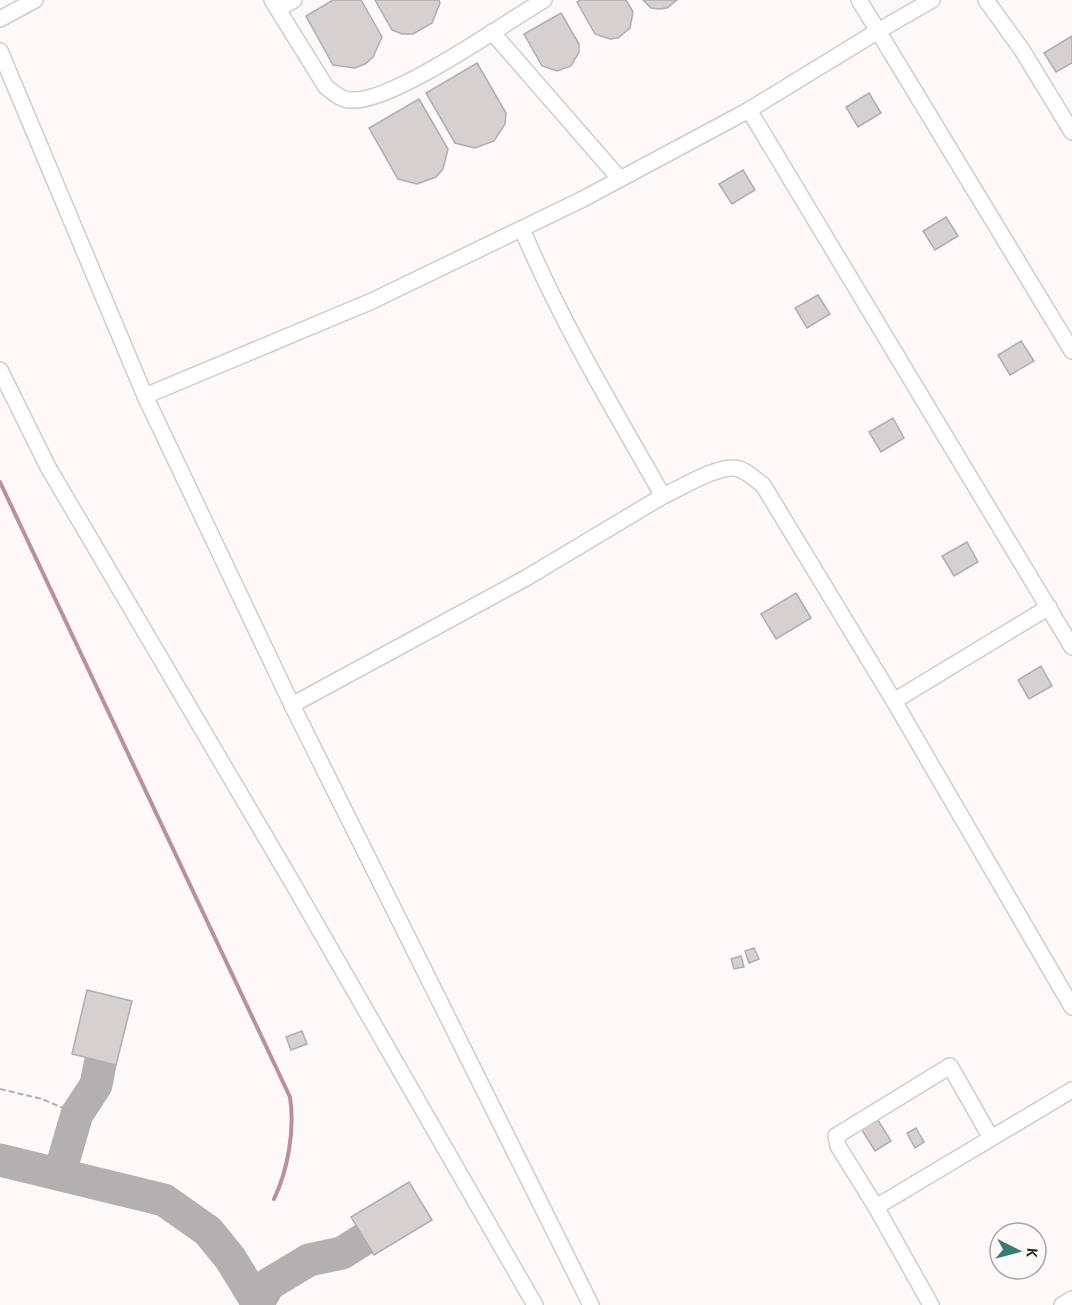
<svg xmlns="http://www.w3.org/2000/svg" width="1072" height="1305" font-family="'Alegreya Sans',sans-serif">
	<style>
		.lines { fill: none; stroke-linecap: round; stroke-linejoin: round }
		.stream { stroke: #b9919c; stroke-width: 4 }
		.taxiway { stroke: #b4afb0; stroke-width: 33 }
		.building { fill: #d6d0d1; stroke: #b2acae; stroke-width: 1.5 }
		.minor-casing { stroke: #d1cbcc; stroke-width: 18 }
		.path { stroke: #b2adae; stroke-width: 2; stroke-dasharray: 6 3; stroke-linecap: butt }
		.minor { stroke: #fff; stroke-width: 15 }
	</style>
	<rect width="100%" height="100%" fill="#fef8f9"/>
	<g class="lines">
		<path class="stream" d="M0,482L290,1097C295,1129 288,1170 274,1199"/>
		<g class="taxiway">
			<polyline points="0,1160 164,1200 208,1231 230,1258 259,1305"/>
			<polyline points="63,1162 77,1114 96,1085 100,1064"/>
			<polyline points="248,1287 258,1303 269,1284 309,1260 342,1253 364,1239"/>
		</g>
	</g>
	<g class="building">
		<polygon points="333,0 361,0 382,37 373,57 365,64 355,68 333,65 306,16"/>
		<polygon points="375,0 439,0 440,3 432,23 413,34 402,34 392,30"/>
		<polygon points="581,0 626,0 633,12 630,28 618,38 610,39 595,34 577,2"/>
		<polygon points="643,0 677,0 667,8 659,9 651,8"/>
		<polygon points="561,13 579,44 579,52 571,66 557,71 542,66 524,34"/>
		<polygon points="1072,36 1072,63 1056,72 1044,53"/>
		<polygon points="477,63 506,113 505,124 494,141 475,148 455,143 426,93"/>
		<polygon points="869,93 881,113 858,127 846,107"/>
		<polygon points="419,99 448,149 443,169 436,177 417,184 398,179 369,128"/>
		<polygon points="743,170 755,190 732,204 719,184"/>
		<polygon points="946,217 958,236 935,250 923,231"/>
		<polygon points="818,295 830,314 807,328 795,308"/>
		<polygon points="1021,341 1034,361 1010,375 998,355"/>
		<polygon points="893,418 904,438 881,452 869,432"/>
		<polygon points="967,542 978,562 954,576 942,556"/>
		<polygon points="796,593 811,618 776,639 761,614"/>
		<polygon points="1041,666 1052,686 1029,699 1018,680"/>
		<polygon points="754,948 759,959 749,963 745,951"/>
		<polygon points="741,956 744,967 734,969 731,959"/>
		<polygon points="87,990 132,1001 116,1065 72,1054"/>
		<polygon points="302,1031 307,1044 291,1050 286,1037"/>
		<polygon points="876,1117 891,1141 875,1151 860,1127"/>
		<polygon points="916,1128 924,1142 915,1148 907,1133"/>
		<polygon points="409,1182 432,1220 374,1255 351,1217"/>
	</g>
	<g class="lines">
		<defs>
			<g id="minor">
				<path d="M272,0L326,87C334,93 342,101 354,100C396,100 503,24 544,0"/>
				<polyline points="932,0 878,31 1072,351"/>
				<polyline points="986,0 1022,50 1072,132"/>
				<polyline points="278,9 294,0"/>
				<polyline points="0,19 35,0"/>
				<polyline points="492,32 619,178"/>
				<polyline points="0,51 145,396 292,705 591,1305"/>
				<polyline points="749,110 1072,647"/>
				<polyline points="0,370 48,467 292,882 535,1305"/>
				<polyline points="145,396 372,301 581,200 749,110 878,31 859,0"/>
				<path d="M663,496C681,488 714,467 734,468C746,469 754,479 763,485L894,701L1072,1007"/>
				<polyline points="894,701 1049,607"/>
				<path d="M292,705L526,578L663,496C613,408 561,322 522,229"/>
				<polyline points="876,1207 838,1146 836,1136 950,1066 991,1138"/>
				<polyline points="931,1305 876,1207 1072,1090"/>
				<polyline points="1062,1305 1072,1299"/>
			</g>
		</defs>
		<use href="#minor" class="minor-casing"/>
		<polyline class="path" points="0,1089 42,1099 77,1114"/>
		<use href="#minor" class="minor"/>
	</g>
	<g transform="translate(1018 1251) rotate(96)"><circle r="28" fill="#fef8f9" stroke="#a8a4a5" stroke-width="1.5"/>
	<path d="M0-4.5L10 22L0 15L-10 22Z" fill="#397d70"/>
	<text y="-9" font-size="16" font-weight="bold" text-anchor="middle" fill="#282526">K</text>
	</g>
</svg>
